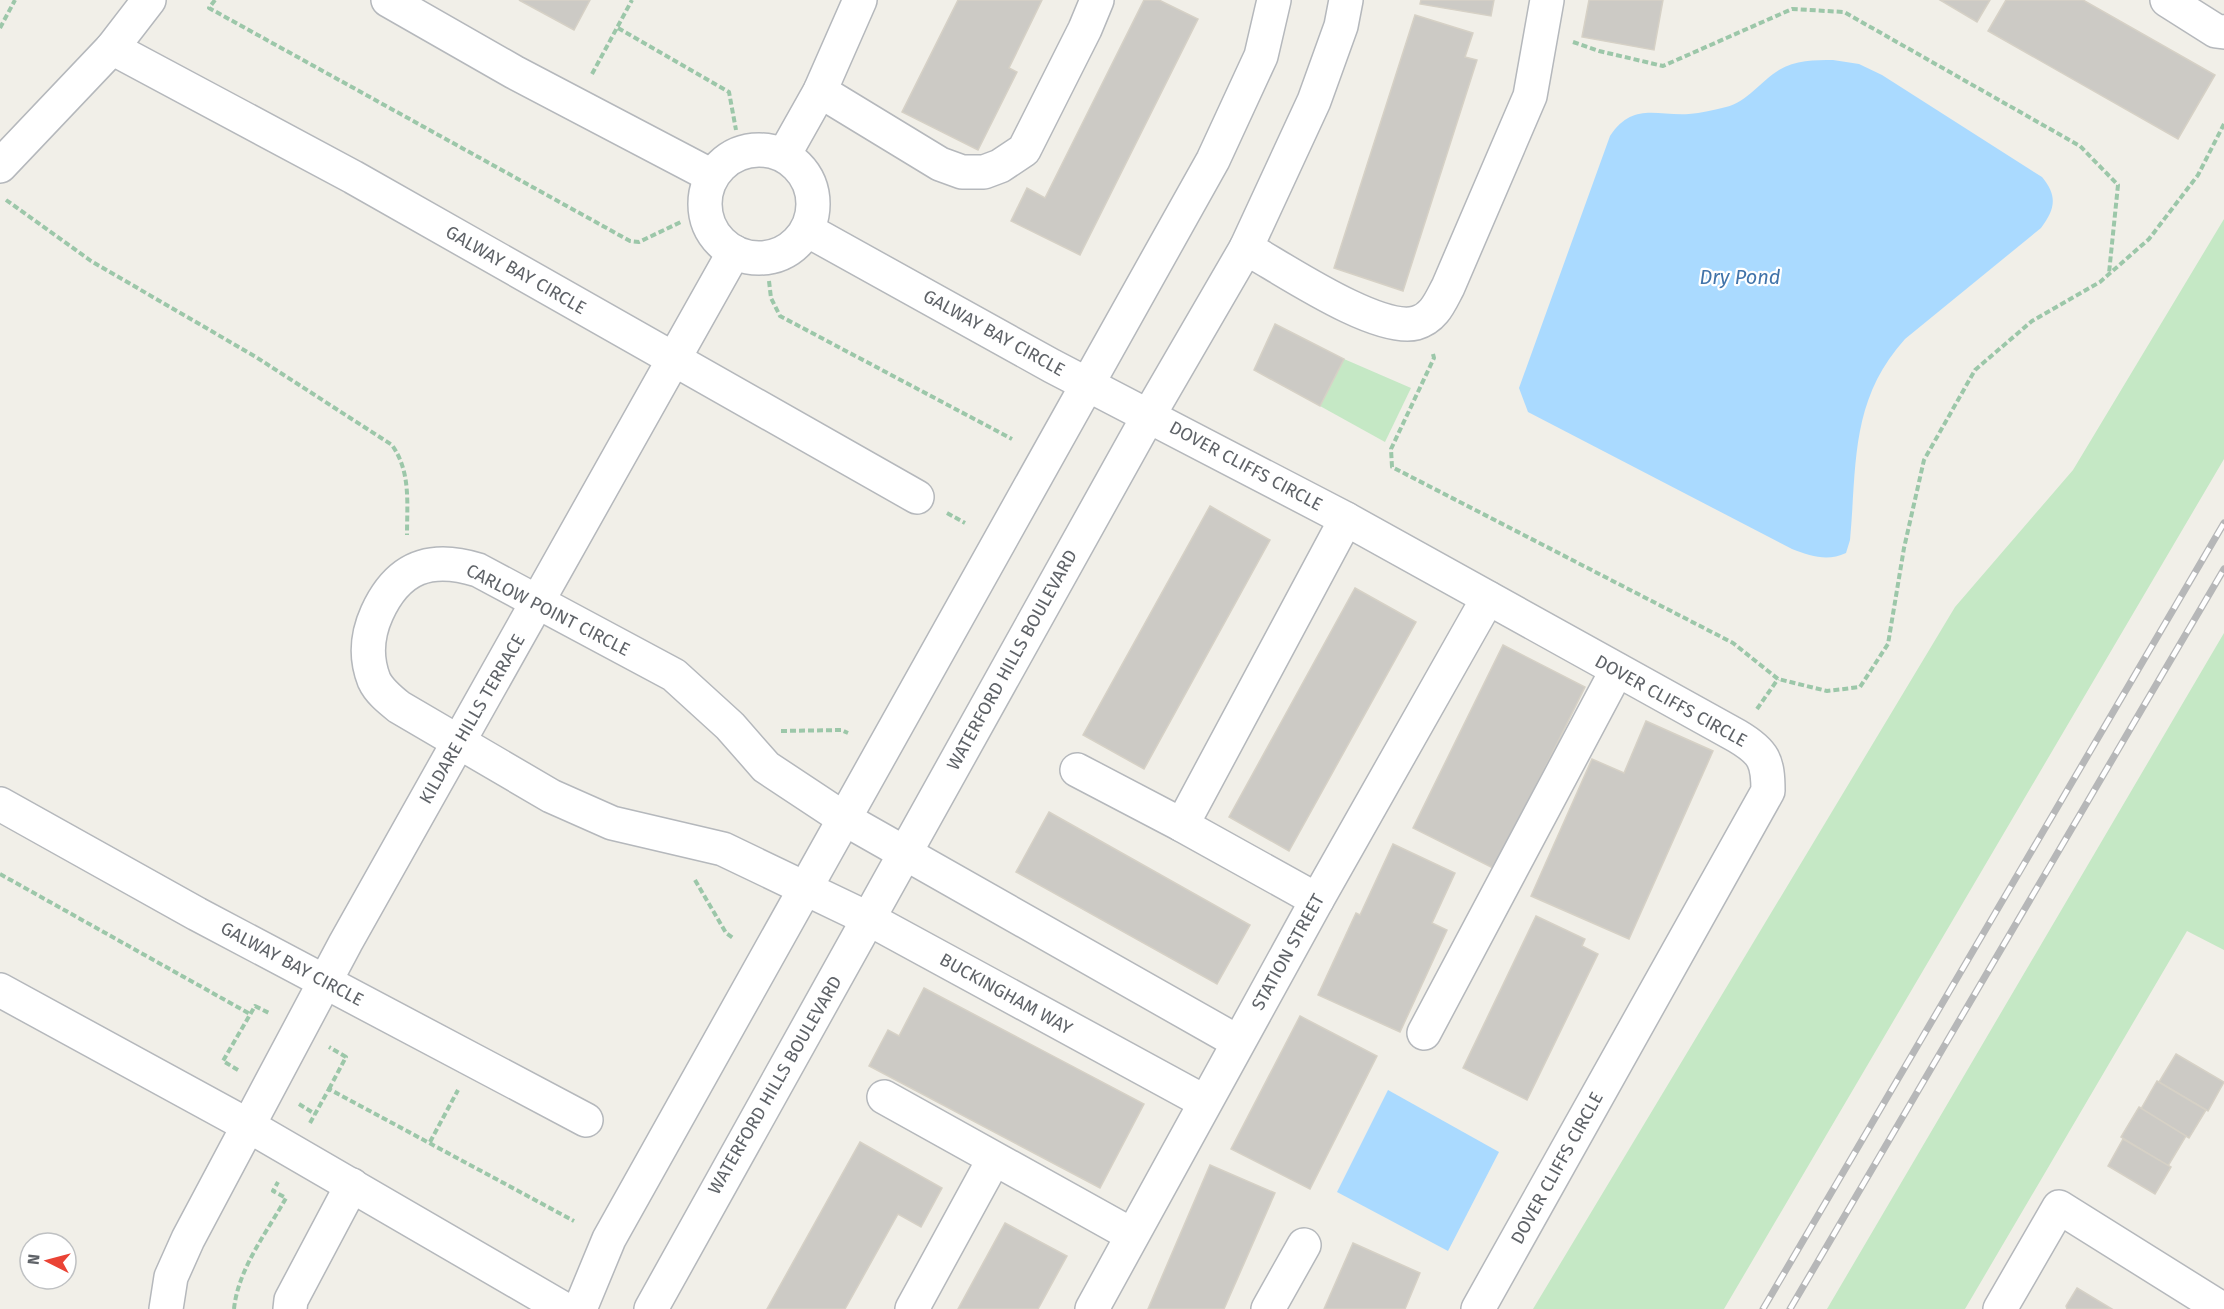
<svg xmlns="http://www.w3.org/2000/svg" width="2224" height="1309" font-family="'Fira Sans',sans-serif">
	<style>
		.green { fill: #c5e8c5 }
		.water { fill: #aadaff }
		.building { fill: #cccac5; stroke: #d6d1c6; stroke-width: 1.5 }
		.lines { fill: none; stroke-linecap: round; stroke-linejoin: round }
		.minor-casing { stroke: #b5b8bc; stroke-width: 36 }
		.path { stroke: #9cc7a9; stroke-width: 4; stroke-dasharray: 6 3; stroke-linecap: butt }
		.minor { stroke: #fff; stroke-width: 33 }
		.rail-casing { stroke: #b6b7b8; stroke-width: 7 }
		.rail { stroke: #fff; stroke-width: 4.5; stroke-dasharray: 14; stroke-linecap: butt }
		.labels { text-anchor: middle; stroke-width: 4.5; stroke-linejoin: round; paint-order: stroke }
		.street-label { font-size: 18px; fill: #5f6368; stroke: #fff }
		.water-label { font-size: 20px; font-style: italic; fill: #4174aa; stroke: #fff }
	</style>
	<rect width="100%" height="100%" fill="#f1efe8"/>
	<g class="green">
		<polygon points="2224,219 2224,459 1724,1309 1533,1309 1955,607 2073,470"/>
		<polygon points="1344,359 1411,388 1385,442 1320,406"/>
		<polygon points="2224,633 2224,950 2187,931 1965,1309 1827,1309"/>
	</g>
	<g class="water">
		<path d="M1833,60L1859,64L1882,75L2042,177C2058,196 2055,209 2041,228L1905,339C1850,400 1857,464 1850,540L1846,553C1827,562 1811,556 1792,549L1528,412L1519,388L1610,136C1633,102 1655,116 1689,114C1701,113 1714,110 1726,107C1747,102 1761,81 1779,70C1795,60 1815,60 1833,60Z"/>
		<polygon points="1388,1090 1499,1152 1448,1251 1337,1192"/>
	</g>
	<g class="building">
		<polygon points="519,0 590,0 574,30"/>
		<polygon points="958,0 1042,0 1009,68 1017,72 978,150 902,112"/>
		<polygon points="1144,0 1159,0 1198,19 1080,255 1011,221 1027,188 1045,198"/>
		<polygon points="1421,0 1494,0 1491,16 1420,4"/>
		<polygon points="1589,0 1663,0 1654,50 1582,37"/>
		<polygon points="1940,0 1990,0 1977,22"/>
		<polygon points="2006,0 2083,0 2215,75 2178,139 1988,31"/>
		<polygon points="1415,15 1473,33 1465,57 1477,60 1403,291 1334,268"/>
		<polygon points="1275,324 1344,359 1320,406 1254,370"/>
		<polygon points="1210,506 1270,540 1144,769 1083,735"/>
		<polygon points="1355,588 1416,622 1289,851 1229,817"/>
		<polygon points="1503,645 1585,687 1495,869 1413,828"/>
		<polygon points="1646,721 1713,751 1629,939 1531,896 1592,759 1624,773"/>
		<polygon points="1049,812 1250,925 1217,984 1016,872"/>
		<polygon points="1393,844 1455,873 1432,923 1447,930 1400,1032 1318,995 1356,913 1360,915"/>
		<polygon points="1536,916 1585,939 1582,946 1598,954 1527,1100 1463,1068"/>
		<polygon points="924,988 1144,1104 1100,1188 869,1066 888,1030 899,1036"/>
		<polygon points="1300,1016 1377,1056 1310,1189 1231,1149"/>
		<polygon points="2176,1054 2224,1082 2208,1111 2159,1082"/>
		<polygon points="2157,1081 2206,1110 2189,1138 2141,1109"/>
		<polygon points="2139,1107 2186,1136 2168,1166 2121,1137"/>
		<polygon points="2123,1139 2171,1167 2155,1194 2108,1166"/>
		<polygon points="860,1142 942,1188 921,1227 898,1214 845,1309 767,1309"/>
		<polygon points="1210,1165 1275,1193 1224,1309 1148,1309"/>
		<polygon points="1005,1223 1067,1256 1038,1309 958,1309"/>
		<polygon points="1353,1243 1420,1273 1405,1309 1324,1309"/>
		<polygon points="2077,1288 2112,1309 2067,1309 2066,1306"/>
	</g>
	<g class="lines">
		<defs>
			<g id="minor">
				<polyline points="388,0 514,72 712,176"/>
				<polyline points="2167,0 2216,31 2224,32"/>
				<polyline points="112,48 353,177 917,497"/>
				<polyline points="820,91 940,164 962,172 984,172 1000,166 1024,150 1085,29 1097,0"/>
				<circle cx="759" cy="204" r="54"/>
				<polyline points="784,155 820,91 860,0"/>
				<polyline points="0,166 112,48 149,0"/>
				<path d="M807,230L1052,366L1346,519L1737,736C1764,752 1768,761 1768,791L1478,1309"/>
				<path d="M1246,248C1282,268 1377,333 1416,323C1434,318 1440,302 1448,287L1530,96L1547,0"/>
				<polyline points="1077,770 1182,825 1317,900"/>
				<polyline points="0,804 197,914 586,1120"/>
				<polyline points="1182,825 1346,519"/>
				<polyline points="0,990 249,1126 564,1309"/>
				<polyline points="1424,1033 1617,670"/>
				<polyline points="884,1097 1132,1235"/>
				<path d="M1205,1102L869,919L723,849L612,823L551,796L399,707C389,699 379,691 374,680C365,657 367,635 377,613C398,567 430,555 478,570L674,675L730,726L766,767L843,818L1238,1042"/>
				<polyline points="166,1309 171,1277 188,1239 346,942 734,252"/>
				<polyline points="290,1309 291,1300 352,1185"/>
				<polyline points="580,1309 609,1239 1213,160 1261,56 1274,0"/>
				<polyline points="651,1309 1149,415 1246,248 1314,101 1341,26 1346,0"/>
				<polyline points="912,1309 994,1159"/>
				<polyline points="1092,1309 1317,900 1488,598"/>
				<polyline points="1268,1309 1304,1245"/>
				<polyline points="2000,1309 2059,1207 2222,1309"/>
			</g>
		</defs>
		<use href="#minor" class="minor-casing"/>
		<g class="path">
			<polyline points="215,0 209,8 630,241 639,242 683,221"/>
			<polyline points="0,28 15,0"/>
			<polyline points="618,28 729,92 736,130"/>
			<polyline points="1573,42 1599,51 1663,66 1792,9 1844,12 2080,146 2118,185 2109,273"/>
			<polyline points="592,74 632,0"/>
			<path d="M6,200L91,261L256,357L392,445C411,472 407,503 407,535"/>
			<polyline points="769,281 771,298 780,316 1012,439"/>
			<polyline points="1433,354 1434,358 1391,449 1392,467 1733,643 1778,679 1827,691 1860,687 1888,644 1904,548 1924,460 1975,370 2032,321 2100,282 2149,239 2198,175 2224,124"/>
			<polyline points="947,513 965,523"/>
			<polyline points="1757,709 1778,679"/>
			<polyline points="781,731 841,730 848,733"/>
			<polyline points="0,874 250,1014"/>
			<polyline points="695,880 726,933 733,938"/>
			<polyline points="238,1070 223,1061 255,1006 269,1013"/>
			<polyline points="329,1089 346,1057 329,1047"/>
			<polyline points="299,1104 315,1114"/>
			<polyline points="310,1123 329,1089 574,1221"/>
			<polyline points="430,1142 458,1090"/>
			<path d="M234,1309C238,1269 267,1232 286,1198L273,1191L278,1182"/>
		</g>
		<use href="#minor" class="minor"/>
		<defs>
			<g id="rail">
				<polyline points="1763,1309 2224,523"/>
				<polyline points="1790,1309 2224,569"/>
			</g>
		</defs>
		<use href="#rail" class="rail-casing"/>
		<use href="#rail" class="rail"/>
	</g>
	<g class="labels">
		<g class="street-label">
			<text transform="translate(516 270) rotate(30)" y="6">GALWAY BAY CIRCLE</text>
			<text transform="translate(994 333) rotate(29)" y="6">GALWAY BAY CIRCLE</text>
			<text transform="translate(1246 466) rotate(28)" y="6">DOVER CLIFFS CIRCLE</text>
			<text transform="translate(548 610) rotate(27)" y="6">CARLOW POINT CIRCLE</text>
			<text transform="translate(1012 660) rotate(-61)" y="6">WATERFORD HILLS BOULEVARD</text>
			<text transform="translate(1671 701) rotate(29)" y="6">DOVER CLIFFS CIRCLE</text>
			<text transform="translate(472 719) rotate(-60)" y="6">KILDARE HILLS TERRACE</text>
			<text transform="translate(1288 952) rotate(-61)" y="6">STATION STREET</text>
			<text transform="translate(292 964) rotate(28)" y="6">GALWAY BAY CIRCLE</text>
			<text transform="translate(1006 994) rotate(29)" y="6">BUCKINGHAM WAY</text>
			<text transform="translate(775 1085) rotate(-60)" y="6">WATERFORD HILLS BOULEVARD</text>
			<text transform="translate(1557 1168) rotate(-61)" y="6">DOVER CLIFFS CIRCLE</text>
		</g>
		<g class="water-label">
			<text x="1740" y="284">Dry Pond</text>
		</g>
	</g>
	<g transform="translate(48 1261) rotate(276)"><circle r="28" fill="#ffffff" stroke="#bfc1c3" stroke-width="1.5"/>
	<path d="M0-4.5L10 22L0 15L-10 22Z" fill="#ea4335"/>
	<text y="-9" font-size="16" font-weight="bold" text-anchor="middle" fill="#5f6368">N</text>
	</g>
</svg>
